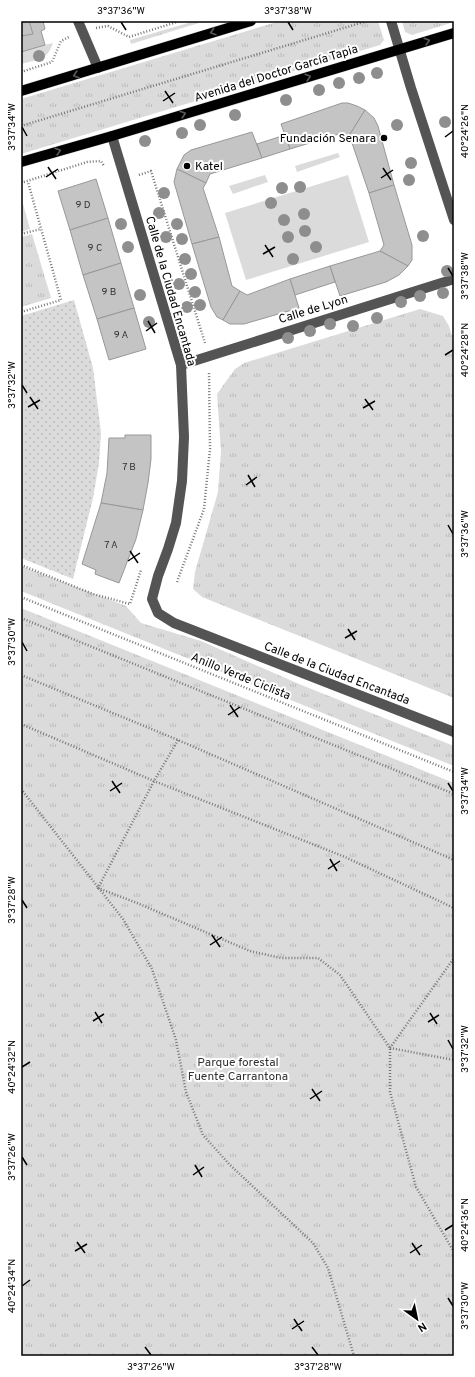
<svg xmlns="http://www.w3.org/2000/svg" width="475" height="1377" font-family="Overpass,sans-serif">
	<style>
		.grass { fill: url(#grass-dots) }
		.park { fill: url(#park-tufts) }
		.garden { fill: #dbdbdb }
		.building { fill: #c4c4c4; stroke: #989898 }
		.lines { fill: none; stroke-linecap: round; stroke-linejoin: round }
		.major-casing { stroke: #dbdbdb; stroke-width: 11 }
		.path { stroke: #767676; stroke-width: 2.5; stroke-dasharray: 1 2; stroke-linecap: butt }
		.minor { stroke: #545454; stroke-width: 10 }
		.major { stroke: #000; stroke-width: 10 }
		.tree { fill: #8e8e8e }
		.oneway { stroke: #595959 }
		.ticks { fill: none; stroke: #000; stroke-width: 1.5 }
		.poi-dot { fill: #000; stroke: #fff; stroke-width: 1.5 }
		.labels { text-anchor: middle; stroke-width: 4; stroke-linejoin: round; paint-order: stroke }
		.number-label { font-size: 10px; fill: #313131 }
		.street-label { font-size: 12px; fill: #000; stroke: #fff }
		.poi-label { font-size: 12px; fill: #000; stroke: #fff; text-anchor: end }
		.park-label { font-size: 12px; fill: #323232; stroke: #fff }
		.neatline { fill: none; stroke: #000; stroke-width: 1.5 }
		.ticks-label { font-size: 10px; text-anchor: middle; fill: #000 }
	</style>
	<defs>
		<pattern id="grass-dots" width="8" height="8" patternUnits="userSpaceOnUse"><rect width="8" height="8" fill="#dbdbdb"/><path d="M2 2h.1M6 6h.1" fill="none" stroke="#bababa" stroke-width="1.8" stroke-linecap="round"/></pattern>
		<pattern id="park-tufts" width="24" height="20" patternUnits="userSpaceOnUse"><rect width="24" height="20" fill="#dbdbdb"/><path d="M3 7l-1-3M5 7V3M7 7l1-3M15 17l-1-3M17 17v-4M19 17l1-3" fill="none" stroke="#bababa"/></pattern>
	</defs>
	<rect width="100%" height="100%" fill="#fff"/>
	<polygon class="grass" points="74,300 93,368 101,433 99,463 93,498 73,579 21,558 21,316"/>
	<g class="park">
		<polygon points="195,21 205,21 131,44 130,40"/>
		<polygon points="280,21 378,21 384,40 380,45 21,154 21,99"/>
		<polygon points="402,21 454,21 454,22 412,35 405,32"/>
		<polygon points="32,234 51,298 21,307 21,237"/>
		<polygon points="420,309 443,316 449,326 454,343 454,698 202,597 193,589 195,572 218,492 221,451 217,394 235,369 244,363"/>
		<polygon points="21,566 126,606 141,623 201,641 299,684 454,746 454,766 21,591"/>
		<polygon points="21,608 454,783 454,1356 21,1356"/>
	</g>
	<g class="garden">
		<path d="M53,43C47,61 38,59 21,64V50Z"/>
		<polygon points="338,153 340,157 297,172 295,166"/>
		<polygon points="265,175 268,182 233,194 229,186"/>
		<polygon points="348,175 369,242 246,280 225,213"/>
		<polygon points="21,197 30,229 21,232"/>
	</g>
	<g class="building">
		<polygon points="21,21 43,21 45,29 41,31 45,45 21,52"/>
		<polygon points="27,21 29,21 33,34 21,36 21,23"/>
		<polygon points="342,103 348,103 357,106 365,110 347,139 339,134 290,149 281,124"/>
		<polygon points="365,110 374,118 378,126 394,185 369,193 352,143 347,139"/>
		<polygon points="252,132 262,158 210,174 206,183 177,169 184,155 191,150"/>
		<polygon points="285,135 290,149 262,158 257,144"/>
		<polygon points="177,169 206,183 203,188 219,237 192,244 174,182"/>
		<polygon points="96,179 108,218 70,230 58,191"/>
		<polygon points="394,185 412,245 412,260 408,266 380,251 384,245 369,193"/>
		<polygon points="108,218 121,263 83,275 70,230"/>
		<polygon points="219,237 232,286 240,291 223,320 217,317 211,307 192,244"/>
		<polygon points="380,251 408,266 399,275 386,282 340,296 330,266"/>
		<polygon points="121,263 134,308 97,319 83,275"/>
		<polygon points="330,266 335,282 295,295 290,279"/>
		<polygon points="290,279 299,308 244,324 230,324 223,320 240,291 247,295"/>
		<polygon points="134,308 146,349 109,360 97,319"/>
		<polygon points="125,435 151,435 151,459 148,483 143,510 101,503 107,473 109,438 125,438"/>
		<polygon points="101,503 143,510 136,539 119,583 95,574 96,570 82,564"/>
	</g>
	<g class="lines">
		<defs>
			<g id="major">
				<polyline points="21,91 251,21"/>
				<polyline points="21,162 112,136 454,33"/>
			</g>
		</defs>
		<use href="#major" class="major-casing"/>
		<g class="path">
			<polyline points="96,28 108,26 129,37 180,21"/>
			<polyline points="21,72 52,62 61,41 69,37"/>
			<polyline points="21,126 367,21"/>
			<polyline points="139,175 151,171 205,343"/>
			<polyline points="21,183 87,162 101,161 104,166"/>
			<polyline points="21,234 41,229"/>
			<polyline points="21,312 61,300 28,182"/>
			<polyline points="21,565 93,594 130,604 141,570"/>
			<polyline points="177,582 204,509 210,449 209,372"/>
			<polyline points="21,597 454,772"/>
			<polyline points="21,618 454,794"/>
			<polyline points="21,675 178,740 454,860"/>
			<polyline points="21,724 154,781 345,857 454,908"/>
			<polyline points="178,740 154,781 98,888 137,903 250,951 281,958 318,958 340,975 390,1048 390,1092 416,1187 454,1252"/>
			<polyline points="21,789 123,919 152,969 176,1040 186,1092 203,1135 229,1164 313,1243 328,1268 354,1356"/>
			<polyline points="390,1048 454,958"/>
			<polyline points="390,1048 454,1060"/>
		</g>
		<g class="minor">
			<polyline points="78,21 98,68"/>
			<polyline points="391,21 411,88 454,220"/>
			<polyline points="112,136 181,365 184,437 182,481 176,523 168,549 158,576 152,599 158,613 174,623 454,732"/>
			<polyline points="181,365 454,279"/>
		</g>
		<use href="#major" class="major"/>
	</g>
	<g class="tree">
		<circle cx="39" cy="56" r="6"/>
		<circle cx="377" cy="73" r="6"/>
		<circle cx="359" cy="78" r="6"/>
		<circle cx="339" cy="83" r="6"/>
		<circle cx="319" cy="90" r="6"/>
		<circle cx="286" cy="100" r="6"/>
		<circle cx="235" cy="115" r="6"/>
		<circle cx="445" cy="122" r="6"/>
		<circle cx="200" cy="125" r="6"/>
		<circle cx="397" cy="125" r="6"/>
		<circle cx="182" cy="133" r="6"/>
		<circle cx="145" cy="141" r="6"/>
		<circle cx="411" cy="163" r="6"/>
		<circle cx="409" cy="180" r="6"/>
		<circle cx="300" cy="187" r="6"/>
		<circle cx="282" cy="188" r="6"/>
		<circle cx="164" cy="193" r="6"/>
		<circle cx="271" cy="203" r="6"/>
		<circle cx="159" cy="213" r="6"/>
		<circle cx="304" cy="214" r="6"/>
		<circle cx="284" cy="220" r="6"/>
		<circle cx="121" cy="224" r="6"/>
		<circle cx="177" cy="224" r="6"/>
		<circle cx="305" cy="231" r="6"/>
		<circle cx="423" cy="236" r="6"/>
		<circle cx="166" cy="237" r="6"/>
		<circle cx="288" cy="237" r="6"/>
		<circle cx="182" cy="239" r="6"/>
		<circle cx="128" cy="247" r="6"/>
		<circle cx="316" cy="247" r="6"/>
		<circle cx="185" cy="259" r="6"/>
		<circle cx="293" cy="259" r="6"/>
		<circle cx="447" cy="271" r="6"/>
		<circle cx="191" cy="274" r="6"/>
		<circle cx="179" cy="284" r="6"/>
		<circle cx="195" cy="292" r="6"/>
		<circle cx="443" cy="293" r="6"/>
		<circle cx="140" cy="295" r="6"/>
		<circle cx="420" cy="296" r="6"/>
		<circle cx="401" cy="302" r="6"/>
		<circle cx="200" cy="305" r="6"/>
		<circle cx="187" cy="307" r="6"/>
		<circle cx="377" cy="318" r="6"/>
		<circle cx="149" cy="322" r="6"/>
		<circle cx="330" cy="324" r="6"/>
		<circle cx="353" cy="326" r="6"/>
		<circle cx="310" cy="331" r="6"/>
		<circle cx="288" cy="338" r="6"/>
	</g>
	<defs><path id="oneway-chevron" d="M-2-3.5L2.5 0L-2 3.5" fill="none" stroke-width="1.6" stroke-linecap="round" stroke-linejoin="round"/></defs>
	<g class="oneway">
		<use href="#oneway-chevron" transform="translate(213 32) rotate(163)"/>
		<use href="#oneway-chevron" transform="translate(427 41) rotate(-17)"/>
		<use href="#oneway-chevron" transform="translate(76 75) rotate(163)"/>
		<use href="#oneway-chevron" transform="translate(308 77) rotate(-17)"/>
		<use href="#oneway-chevron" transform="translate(183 114) rotate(-17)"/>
		<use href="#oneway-chevron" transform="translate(58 151) rotate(-16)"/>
	</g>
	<path class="ticks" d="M121,22L126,30M288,22L293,30M165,91L173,103M163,101L175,93M22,127L27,136M445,137L453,131M48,167L56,179M383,168L391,180M46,177L58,169M381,178L393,170M265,245L273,257M263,254L275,247M448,268L453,276M148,321L155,333M146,331L157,323M445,355L453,350M22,385L27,393M30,397L38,409M365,399L373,410M28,407L40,400M363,408L375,401M248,475L255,487M246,485L257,477M448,525L453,534M130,551L138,563M128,561L140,553M348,629L355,640M345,638L357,631M22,642L27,651M230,705L238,717M228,715L240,707M112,781L120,793M448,783L453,791M110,791L122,783M330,859L337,871M328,869L340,861M22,900L27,908M212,935L220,947M210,945L222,937M95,1012L102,1023M430,1013L437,1024M93,1021L104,1014M428,1022L439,1015M448,1040L453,1049M22,1067L30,1062M312,1089L320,1101M310,1099L322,1091M22,1157L27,1165M195,1165L202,1177M193,1175L204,1167M445,1230L453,1225M77,1242L85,1253M412,1243L420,1255M75,1251L87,1244M410,1253L422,1245M22,1286L30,1280M448,1298L453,1306M294,1319L302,1331M292,1329L304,1321M145,1347L151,1355M312,1347L318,1355"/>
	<g class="poi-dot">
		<circle cx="384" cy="138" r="4"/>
		<circle cx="187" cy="166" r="4"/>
	</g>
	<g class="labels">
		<g class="number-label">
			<text x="83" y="208">9 D</text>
			<text x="95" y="251">9 C</text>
			<text x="109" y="295">9 B</text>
			<text x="121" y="338">9 A</text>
			<text x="129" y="470">7 B</text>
			<text x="111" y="548">7 A</text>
		</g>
		<g class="street-label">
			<text transform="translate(276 73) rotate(-17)" y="4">Avenida del Doctor García Tapia</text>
			<text transform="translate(171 291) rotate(74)" y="4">Calle de la Ciudad Encantada</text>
			<text transform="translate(313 309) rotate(-17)" y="4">Calle de Lyon</text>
			<text transform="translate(337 673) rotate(21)" y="4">Calle de la Ciudad Encantada</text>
			<text transform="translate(241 676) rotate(22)" y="4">Anillo Verde Ciclista</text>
		</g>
		<g class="poi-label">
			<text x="376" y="142">Fundación Senara</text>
			<text x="195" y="170" text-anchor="start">Katel</text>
		</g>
		<g class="park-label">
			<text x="238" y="1066">Parque forestal<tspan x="238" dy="14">Fuente Carrantona</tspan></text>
		</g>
	</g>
	<rect width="475" height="1377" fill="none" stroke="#ffffff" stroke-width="44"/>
	<g transform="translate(417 1319) rotate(147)" stroke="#ffffff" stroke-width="3" paint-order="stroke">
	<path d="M0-3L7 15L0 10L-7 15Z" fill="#000000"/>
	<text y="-6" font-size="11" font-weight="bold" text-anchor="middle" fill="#000000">N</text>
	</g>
	<rect x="22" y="22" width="431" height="1333" class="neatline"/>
	<g class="ticks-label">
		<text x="121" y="14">3°37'36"W</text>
		<text x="288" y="14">3°37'38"W</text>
		<text transform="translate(11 127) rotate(-90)" y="4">3°37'34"W</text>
		<text transform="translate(464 131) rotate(-90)" y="4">40°24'26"N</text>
		<text transform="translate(464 276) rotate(-90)" y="4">3°37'38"W</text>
		<text transform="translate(464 350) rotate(-90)" y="4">40°24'28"N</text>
		<text transform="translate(11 385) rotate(-90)" y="4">3°37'32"W</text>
		<text transform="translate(464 534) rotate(-90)" y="4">3°37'36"W</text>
		<text transform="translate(11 642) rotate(-90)" y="4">3°37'30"W</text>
		<text transform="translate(464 791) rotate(-90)" y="4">3°37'34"W</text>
		<text transform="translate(11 900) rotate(-90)" y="4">3°37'28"W</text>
		<text transform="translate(464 1049) rotate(-90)" y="4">3°37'32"W</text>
		<text transform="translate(11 1067) rotate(-90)" y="4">40°24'32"N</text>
		<text transform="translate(11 1157) rotate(-90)" y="4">3°37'26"W</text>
		<text transform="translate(464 1225) rotate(-90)" y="4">40°24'36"N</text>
		<text transform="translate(11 1286) rotate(-90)" y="4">40°24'34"N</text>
		<text transform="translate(464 1306) rotate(-90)" y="4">3°37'30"W</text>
		<text x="151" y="1370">3°37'26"W</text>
		<text x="318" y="1370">3°37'28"W</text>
	</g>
</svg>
